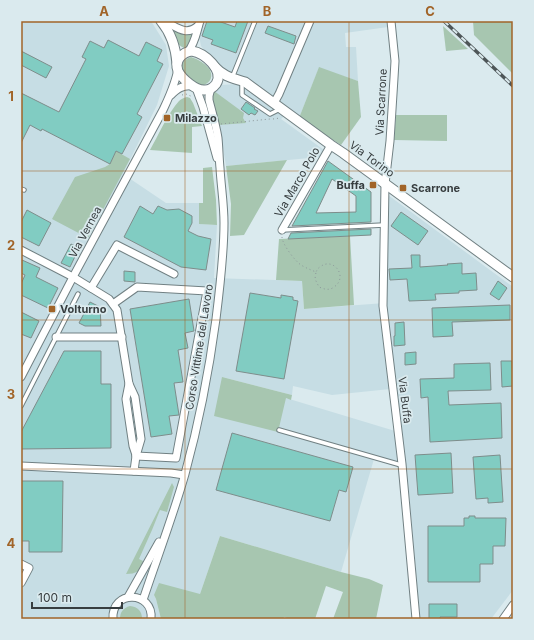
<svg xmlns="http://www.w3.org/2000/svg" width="534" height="640" font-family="Inter,sans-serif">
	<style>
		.built { fill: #c6dde4; fill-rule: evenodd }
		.green { fill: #a7c6b0 }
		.building { fill: #81ccc2; stroke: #7e8d8b; fill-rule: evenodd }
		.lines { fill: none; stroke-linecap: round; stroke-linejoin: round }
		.service-casing { stroke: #718083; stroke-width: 5.5 }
		.minor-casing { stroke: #718083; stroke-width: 9 }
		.secondary-casing { stroke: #718083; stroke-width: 11 }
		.path { stroke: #8c979a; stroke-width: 1; stroke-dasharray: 1 3; stroke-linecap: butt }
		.service { stroke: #fff; stroke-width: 3.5 }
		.minor { stroke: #fff; stroke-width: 7 }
		.secondary { stroke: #fff; stroke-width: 9 }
		.rail-casing { stroke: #4e5658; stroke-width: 3.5 }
		.rail { stroke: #daeaee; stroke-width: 2; stroke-dasharray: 6; stroke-linecap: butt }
		.grid { fill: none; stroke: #a16428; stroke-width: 1; stroke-opacity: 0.55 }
		.poi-dot { fill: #a16428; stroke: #daeaee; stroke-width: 1.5 }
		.labels { text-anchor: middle; stroke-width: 3.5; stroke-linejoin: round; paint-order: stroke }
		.street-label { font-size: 11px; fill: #373d3f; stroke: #daeaee }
		.poi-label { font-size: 11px; font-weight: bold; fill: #373d3f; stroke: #daeaee; text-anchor: start }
		.neatline { fill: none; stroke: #a16428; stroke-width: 1.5 }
		.grid-label { font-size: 13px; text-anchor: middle; font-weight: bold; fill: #a16428 }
	</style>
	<rect width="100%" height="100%" fill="#daeaee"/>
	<g class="built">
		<path d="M21,21H151L166,45L169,66L157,105L123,174L166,203H199L200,224L217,225L214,278L302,281L304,309L385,303L388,195L513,287V590L491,619H420L407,470L374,459L341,572L220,536L200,594L154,595L156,599L161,619H21ZM222,377L292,395L293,386L332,395L390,389L395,431L286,398Z"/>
		<polygon points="197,21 387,21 388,27 345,33 346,47 356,47 358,81 319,68 299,118 225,73 209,56 201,46 199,36"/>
		<polygon points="237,84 248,88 284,116 281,119 324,150 320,157 226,166 219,125 246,122 214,91 221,85"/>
	</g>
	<g class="green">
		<polygon points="473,21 513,21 513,74 474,35"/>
		<polygon points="443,26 468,49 446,51"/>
		<path d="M171,28L181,34H192V35L189,46L184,48C176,45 174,36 171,28Z"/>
		<path d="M191,57C198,59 206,64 210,70C214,79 208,85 200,86C195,83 187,78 183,74C177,67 184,59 191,57Z"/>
		<polygon points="319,67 358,81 361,117 341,145 299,118"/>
		<polygon points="214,91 244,113 243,118 246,123 219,125 211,97"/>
		<path d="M187,97L190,98L193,103L202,126L192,127V153L150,150C158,136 168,113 179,101C181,99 183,98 187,97Z"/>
		<polygon points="396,115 447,115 447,141 394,140"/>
		<polygon points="116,151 130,159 88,238 52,219 75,177 105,167 110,164"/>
		<polygon points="287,160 244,235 230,236 231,204 226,166"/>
		<polygon points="212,167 216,200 217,225 199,224 199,203 203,203 203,168"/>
		<polygon points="350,236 354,305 304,309 302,281 276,280 279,239"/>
		<polygon points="222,377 292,395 291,400 286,398 278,432 214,416"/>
		<path d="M172,483L174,487L167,512L160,510L152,530L139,559L145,562C139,571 137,574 126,574Z"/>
		<polygon points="220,536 341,572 369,579 383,585 376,619 333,619 343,592 326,586 315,619 290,619 284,617 283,619 161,619 156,599 154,595 159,583 200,594"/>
		<path d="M130,606C138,607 142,611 142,619H120C120,612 123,608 130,606Z"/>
	</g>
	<g class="building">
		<polygon points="207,21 218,21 235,27 237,21 248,21 236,53 211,44 213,40 202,36"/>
		<polygon points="268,26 296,36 294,44 265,33"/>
		<polygon points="108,40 139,56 146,42 162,50 157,61 163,64 137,114 142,117 122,154 116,151 110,164 42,129 41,131 30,125 21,143 21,93 59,112 86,59 82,57 90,41 104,48"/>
		<polygon points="21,51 52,67 46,78 21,65"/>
		<polygon points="246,102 255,108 254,109 258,111 255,115 251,113 249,115 241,109"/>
		<path d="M328,161L371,192V222L292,226ZM332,179L356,196V212L316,213Z"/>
		<polygon points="140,206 153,214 158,206 167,210 179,209 192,216 192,223 188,231 198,236 211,239 206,270 181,267 124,237"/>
		<polygon points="27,210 51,223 39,246 21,237 21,222"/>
		<polygon points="401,212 428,231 418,245 391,226"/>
		<polygon points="371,229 371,235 288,239 291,233"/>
		<polygon points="71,244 79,248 70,267 61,263"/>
		<polygon points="411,255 420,255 420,267 448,265 447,264 462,263 462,274 476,273 477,290 459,291 459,293 435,294 436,300 409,301 407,279 390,280 389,269 412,268"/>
		<polygon points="22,260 40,268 36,277 58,288 48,308 21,295 21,284 25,275 21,273 21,262"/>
		<polygon points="124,271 135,272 135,282 124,281"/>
		<polygon points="498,281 507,288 499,300 490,294"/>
		<polygon points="250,293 281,298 281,295 293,297 293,300 298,301 284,379 236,371"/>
		<polygon points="189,299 194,331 185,333 188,348 178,350 183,382 174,383 179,415 169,416 172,434 151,437 130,309"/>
		<polygon points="90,302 100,307 101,326 85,326 79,323"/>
		<polygon points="510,305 510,320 452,322 453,336 433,337 432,308"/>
		<polygon points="21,312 39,321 31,338 21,334"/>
		<polygon points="404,322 405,345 394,346 394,336 395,336 395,323"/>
		<polygon points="64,351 101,351 101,384 111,384 111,448 21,449 21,432"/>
		<polygon points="416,352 416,364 405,365 405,353"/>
		<polygon points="501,361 512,361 513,386 502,387"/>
		<polygon points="490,363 491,390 448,391 449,405 501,403 502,438 430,442 428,397 421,398 420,379 454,378 454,364"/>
		<polygon points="232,433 353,467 346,492 339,490 330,521 216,490"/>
		<polygon points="451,453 453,493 418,495 415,455"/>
		<polygon points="500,455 503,502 488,503 488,498 476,499 473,457"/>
		<polygon points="21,481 63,481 62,552 29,552 29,541 21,541"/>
		<polygon points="469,516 475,516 475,518 506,518 505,546 493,546 493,564 480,564 480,582 428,582 428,526 464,526 464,518 469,518"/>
		<polygon points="429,604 457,604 457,617 440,617 440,619 429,619"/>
	</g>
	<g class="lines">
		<defs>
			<g id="service">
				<polyline points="232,78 255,21"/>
				<polyline points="242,82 242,95 270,114 280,109"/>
				<polyline points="21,189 24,190"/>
				<polyline points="282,230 384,225"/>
				<polyline points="21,406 78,294"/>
				<polyline points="279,430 401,465"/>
			</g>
			<g id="minor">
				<path d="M164,21C176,26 185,37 198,26"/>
				<polyline points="391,21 395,61 394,78 390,141 385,184 383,306 402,464 416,619"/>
				<path d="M188,52C196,41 196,33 200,21"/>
				<polyline points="196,88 203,107 217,158"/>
				<path d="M171,95C177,89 182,85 192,86"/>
				<polyline points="274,103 279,94 310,21"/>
				<polyline points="282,230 331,145"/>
				<polyline points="21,250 73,277 109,299 117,310 129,384 135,397 141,439 136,456 134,471"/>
				<polyline points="91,288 117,245 174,274"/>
				<polyline points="113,304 137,287 207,291 176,458 136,456"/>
				<polyline points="56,337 122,337"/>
				<path d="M21,377L73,277L163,110C169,97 176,83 178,68"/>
				<polyline points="129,384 126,399 133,446 136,455"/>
				<polyline points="21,466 171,473 184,475"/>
				<polyline points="21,564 29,568 21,583"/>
				<polyline points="128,597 159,542"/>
				<path d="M143,600C157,558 173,516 185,474C199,423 209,371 216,319C220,287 224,255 224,223C224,204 221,186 220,168C219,158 219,148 218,138C216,125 212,112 209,100V96L211,88"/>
				<path d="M113,619C111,589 154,591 151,619"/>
				<polyline points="503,619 513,605"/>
			</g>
			<g id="secondary">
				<path d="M161,21C171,33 176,49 177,64"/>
				<path d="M192,51C204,53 225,70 216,84C213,88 209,90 205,90C196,91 182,79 178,71C174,61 182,52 192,51Z"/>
				<path d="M215,67C224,77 233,78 245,82L331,145L343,153L513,277"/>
			</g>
		</defs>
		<use href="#service" class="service-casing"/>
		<use href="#minor" class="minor-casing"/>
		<use href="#secondary" class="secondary-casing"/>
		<g class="path">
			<polyline points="182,95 186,94 193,97"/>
			<polyline points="273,119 280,118"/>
			<polyline points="221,124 270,119"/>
			<path d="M282,237C282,244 295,261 301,265C306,268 311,270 316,272L315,279L319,287C324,289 329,291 334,287C349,277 333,256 320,267C318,268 317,270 316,272"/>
		</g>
		<use href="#service" class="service"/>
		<use href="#minor" class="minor"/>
		<use href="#secondary" class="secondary"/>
		<defs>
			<polyline id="rail" points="444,21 513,86"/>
		</defs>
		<use href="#rail" class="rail-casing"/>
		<use href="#rail" class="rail"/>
	</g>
	<path class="grid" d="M185,21V619M349,21V619M21,171H513M21,320H513M21,469H513"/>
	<g class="poi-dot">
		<rect x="163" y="114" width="8" height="8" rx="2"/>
		<rect x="369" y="181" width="8" height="8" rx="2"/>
		<rect x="399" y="184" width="8" height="8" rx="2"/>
		<rect x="48" y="305" width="8" height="8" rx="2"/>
	</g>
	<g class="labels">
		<g class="street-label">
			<text transform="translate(381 102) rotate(-87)" y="4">Via Scarrone</text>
			<text transform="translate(372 159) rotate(36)" y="4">Via Torino</text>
			<text transform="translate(297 182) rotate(-60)" y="4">Via Marco Polo</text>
			<text transform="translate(85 232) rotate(-62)" y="4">Via Vernea</text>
			<text transform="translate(199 347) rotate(-81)" y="4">Corso Vittime del Lavoro</text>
			<text transform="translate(405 400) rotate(83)" y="4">Via Buffa</text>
		</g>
		<g class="poi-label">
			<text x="175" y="122">Milazzo</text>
			<text x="365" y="189" text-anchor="end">Buffa</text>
			<text x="411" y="192">Scarrone</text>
			<text x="60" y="313">Volturno</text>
		</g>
	</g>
	<rect width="534" height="640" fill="none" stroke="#daeaee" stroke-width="44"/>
	<path d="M32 602v6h90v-6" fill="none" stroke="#373d3f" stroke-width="2"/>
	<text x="38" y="602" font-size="12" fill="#373d3f" stroke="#daeaee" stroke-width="3" paint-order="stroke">100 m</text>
	<rect x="22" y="22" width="490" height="596" class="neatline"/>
	<g class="grid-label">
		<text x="104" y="16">A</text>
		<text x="267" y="16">B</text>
		<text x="430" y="16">C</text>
		<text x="11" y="101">1</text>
		<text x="11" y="250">2</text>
		<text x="11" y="399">3</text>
		<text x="11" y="548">4</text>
	</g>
</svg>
